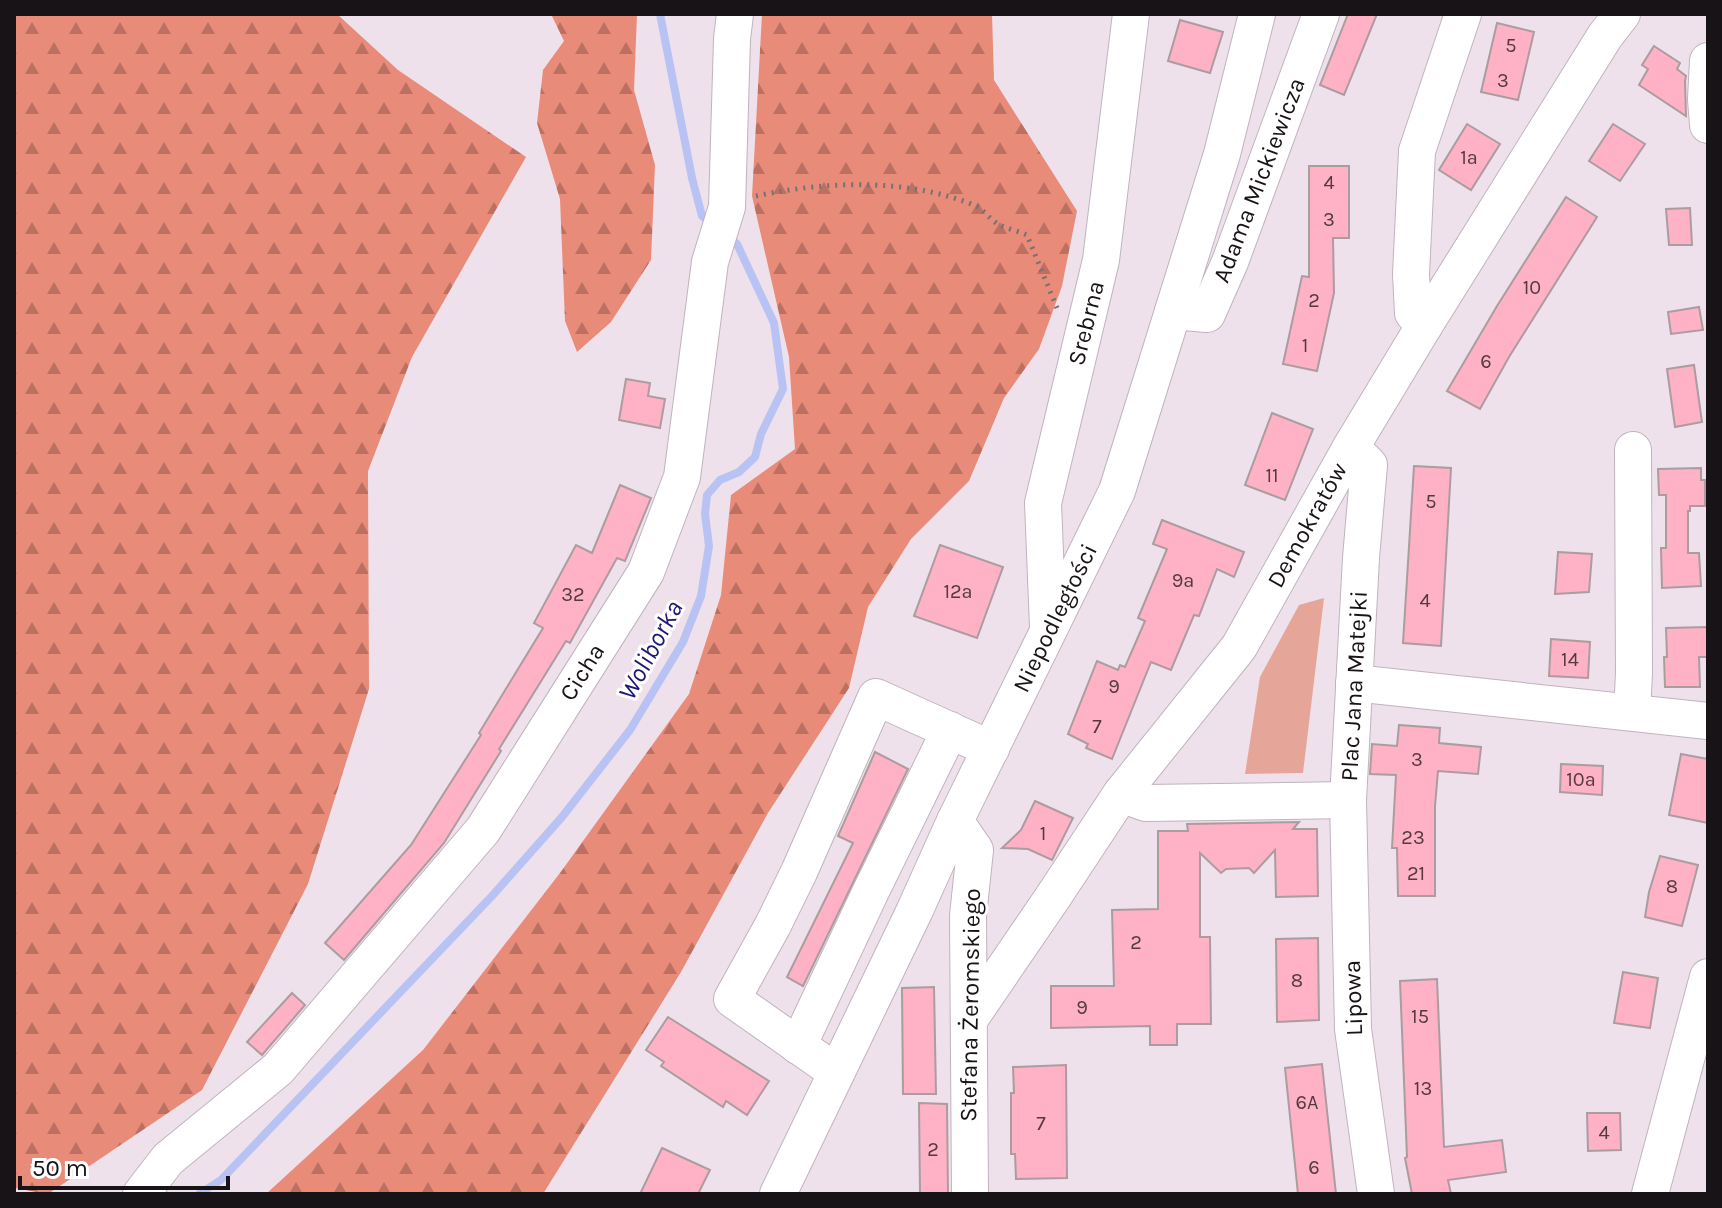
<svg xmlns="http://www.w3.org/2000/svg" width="1722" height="1208" font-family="Karla,sans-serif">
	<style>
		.forest { fill: url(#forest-firs) }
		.park { fill: #e5a699 }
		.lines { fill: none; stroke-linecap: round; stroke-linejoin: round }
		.stream { stroke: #b8c3f4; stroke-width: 8 }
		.building { fill: #ffb1c5; stroke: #ab9c9f; stroke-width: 2 }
		.minor-casing { stroke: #bfb4bd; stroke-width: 38 }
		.path { stroke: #787076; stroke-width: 5; stroke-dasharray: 2 6; stroke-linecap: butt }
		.minor { stroke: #fff; stroke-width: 36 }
		.labels { text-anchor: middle; stroke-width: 6; stroke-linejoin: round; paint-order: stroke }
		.number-label { font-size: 20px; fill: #523a42 }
		.street-label { font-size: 24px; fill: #181317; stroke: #fff }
		.water-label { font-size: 26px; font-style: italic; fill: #1e1773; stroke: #fff }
	</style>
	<defs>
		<pattern id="forest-firs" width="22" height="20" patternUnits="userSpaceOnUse" patternTransform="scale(2)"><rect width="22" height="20" fill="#e88b79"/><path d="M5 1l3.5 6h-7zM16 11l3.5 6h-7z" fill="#bb7062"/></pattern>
	</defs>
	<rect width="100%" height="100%" fill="#eee1eb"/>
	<g class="forest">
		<polygon points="14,14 337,14 398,70 526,157 412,357 368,471 369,689 308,884 202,1090 48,1194 14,1188"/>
		<polygon points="551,14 637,14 634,90 655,165 651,260 611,322 577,352 565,321 560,199 537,123 543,70 564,41"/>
		<polygon points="762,14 992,14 994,80 1077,211 1062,286 1039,349 1004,398 969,481 911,539 868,607 849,688 768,813 681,972 543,1194 266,1194 423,1050 560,873 689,694 721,595 731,495 795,449 789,357 752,196"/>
	</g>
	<polygon class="park" points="1324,598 1303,773 1245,774 1260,677 1299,605"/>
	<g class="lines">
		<g class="stream">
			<polyline points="660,14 692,178 702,216 712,224"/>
			<polyline points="199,1194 221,1180 492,896 562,817 630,730 683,642 701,596 709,546 705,514 707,495 720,480 739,472 755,457 761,434 783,389 774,323 737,244 729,237"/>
		</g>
	</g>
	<g class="building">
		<polygon points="1348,14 1377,14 1344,95 1320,85"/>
		<polygon points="1180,20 1223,32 1210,73 1168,61"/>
		<polygon points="1497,23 1534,32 1518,100 1481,92"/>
		<polygon points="1654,46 1680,63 1677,69 1686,76 1685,81 1686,116 1639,85 1648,69 1642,65"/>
		<polygon points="1467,124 1500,144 1471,190 1439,170"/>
		<polygon points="1613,124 1645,144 1620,181 1589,161"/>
		<polygon points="1309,166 1349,166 1349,238 1333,238 1334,293 1317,371 1283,364 1302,276 1309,277"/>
		<polygon points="1566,197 1597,217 1509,357 1480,409 1447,391 1497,306"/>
		<polygon points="1690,208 1692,245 1669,245 1666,209"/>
		<polygon points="1699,307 1703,330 1671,334 1668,312"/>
		<polygon points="1694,365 1702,422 1675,427 1667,369"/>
		<polygon points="626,379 650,383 648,396 665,399 660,428 619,420"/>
		<polygon points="1272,413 1313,429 1285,500 1245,485"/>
		<polygon points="1414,466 1451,468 1441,646 1403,643"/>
		<polygon points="1701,468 1701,480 1705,480 1705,506 1690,506 1690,511 1688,511 1688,553 1699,553 1701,586 1662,588 1661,548 1666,548 1666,495 1659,495 1658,469"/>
		<polygon points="620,485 651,498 625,561 617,558 570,643 566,641 499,749 501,751 444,843 344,960 325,943 411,845 481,735 479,733 543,628 534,623 576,545 592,553"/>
		<polygon points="1162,520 1244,552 1234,577 1217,569 1199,616 1194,615 1171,670 1151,662 1112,759 1086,748 1088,744 1068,734 1097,661 1118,670 1120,665 1125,667 1145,621 1138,618 1167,549 1153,544"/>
		<polygon points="940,545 1003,567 977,638 914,616"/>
		<polygon points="1558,552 1592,554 1589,592 1555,594"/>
		<polygon points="1708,627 1708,657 1699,657 1700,687 1665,687 1664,657 1667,657 1666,628"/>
		<polygon points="1551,639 1590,642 1588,678 1549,676"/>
		<polygon points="1399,725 1440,728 1439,743 1481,747 1478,774 1438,771 1435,806 1435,896 1398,896 1397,848 1392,848 1396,775 1370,774 1372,744 1397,746"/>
		<polygon points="875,752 908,769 803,986 787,977 853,843 838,836"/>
		<polygon points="1681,754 1708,759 1708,823 1669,815"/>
		<polygon points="1561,764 1603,766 1602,795 1560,792"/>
		<polygon points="1035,801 1073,818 1052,860 1028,849 1002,848 1021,830"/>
		<polygon points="1299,822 1293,829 1317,829 1318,896 1276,897 1275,850 1254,873 1249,868 1226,869 1221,873 1200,853 1200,937 1210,937 1211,1024 1177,1024 1177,1045 1150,1045 1150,1026 1051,1028 1051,986 1114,986 1112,910 1158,909 1158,831 1188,831 1187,824"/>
		<polygon points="1660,856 1698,865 1682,926 1645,917 1649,892"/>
		<polygon points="1318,938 1319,1020 1277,1022 1276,939"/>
		<polygon points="1623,972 1658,978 1650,1028 1614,1023"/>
		<polygon points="1437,979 1444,1147 1502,1140 1506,1172 1448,1180 1451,1194 1412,1194 1405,1158 1407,1157 1400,981"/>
		<polygon points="934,987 936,1094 903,1094 902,988"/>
		<polygon points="292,993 305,1005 262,1055 247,1042"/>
		<polygon points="668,1017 769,1081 747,1115 726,1101 723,1107 661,1066 664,1062 646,1050"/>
		<polygon points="1322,1064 1336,1194 1298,1194 1285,1068"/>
		<polygon points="1066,1065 1067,1178 1016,1179 1015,1154 1011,1154 1011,1093 1014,1093 1013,1067"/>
		<polygon points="919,1103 947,1104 948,1194 920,1194"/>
		<polygon points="1587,1113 1620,1113 1621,1150 1588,1151"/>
		<polygon points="662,1148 710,1170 698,1194 640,1194"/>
	</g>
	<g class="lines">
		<defs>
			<g id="minor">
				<polyline points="1708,61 1706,99 1708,125"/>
				<polyline points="1173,311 1207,314 1230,262 1321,14"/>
				<polyline points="1424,326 1413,313 1411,274 1417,151 1463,14"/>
				<polyline points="1351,447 1369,465 1361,558 1348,800 1353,1029 1376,1194"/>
				<polyline points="1048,627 1043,503 1101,260 1131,14"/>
				<polyline points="1354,683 1708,721"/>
				<polyline points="1632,712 1634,673 1633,450"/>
				<polyline points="1121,794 1146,803 1348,800"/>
				<polyline points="955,821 975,850 968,916 970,1194"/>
				<polyline points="969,1020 1053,897 1121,794 1239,647 1351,447 1424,326 1605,36 1622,14"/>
				<polyline points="798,1046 871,891 950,730"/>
				<polyline points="836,1072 732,999 773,925 799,872 876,697 991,749"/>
				<polyline points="141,1194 168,1159 278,1069 483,830 646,572 682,477 710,262 727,207 732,39 735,14"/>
				<polyline points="778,1194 914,912 955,821 1117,491 1222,154 1257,14"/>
				<polyline points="1650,1194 1708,977"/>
			</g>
		</defs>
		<use href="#minor" class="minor-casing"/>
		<path class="path" d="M756,196C827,181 906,178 974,205C984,209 989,219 998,224C1007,229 1018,231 1027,235L1057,308"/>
		<use href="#minor" class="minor"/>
	</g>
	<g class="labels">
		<g class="number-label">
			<text x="1511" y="52">5</text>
			<text x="1503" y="87">3</text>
			<text x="1469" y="164">1a</text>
			<text x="1329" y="189">4</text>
			<text x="1329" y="226">3</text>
			<text x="1532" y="294">10</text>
			<text x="1314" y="307">2</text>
			<text x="1305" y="352">1</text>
			<text x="1486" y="368">6</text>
			<text x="1272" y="482">11</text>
			<text x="1431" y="508">5</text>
			<text x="1183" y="587">9a</text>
			<text x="958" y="598">12a</text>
			<text x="573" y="601">32</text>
			<text x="1425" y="607">4</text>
			<text x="1570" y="666">14</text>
			<text x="1114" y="693">9</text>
			<text x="1097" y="733">7</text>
			<text x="1417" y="766">3</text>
			<text x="1581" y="786">10a</text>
			<text x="1043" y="840">1</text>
			<text x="1413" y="844">23</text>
			<text x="1416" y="880">21</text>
			<text x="1672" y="893">8</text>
			<text x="1136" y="949">2</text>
			<text x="1297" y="987">8</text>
			<text x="1082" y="1014">9</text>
			<text x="1420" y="1023">15</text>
			<text x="1423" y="1095">13</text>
			<text x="1307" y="1109">6A</text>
			<text x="1041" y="1130">7</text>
			<text x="1604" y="1139">4</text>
			<text x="933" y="1156">2</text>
			<text x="1314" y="1174">6</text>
		</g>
		<g class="street-label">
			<text transform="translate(1259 180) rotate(-69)" y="8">Adama Mickiewicza</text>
			<text transform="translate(1086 323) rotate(-76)" y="8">Srebrna</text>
			<text transform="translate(1307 525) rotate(-61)" y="8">Demokratów</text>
			<text transform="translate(1055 618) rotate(-64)" y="8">Niepodległości</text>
			<text transform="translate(582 672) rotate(-58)" y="8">Cicha</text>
			<text transform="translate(1354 686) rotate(-87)" y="8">Plac Jana Matejki</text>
			<text transform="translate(1353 998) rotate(-92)" y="8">Lipowa</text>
			<text transform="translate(970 1005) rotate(-89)" y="8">Stefana Żeromskiego</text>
		</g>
		<g class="water-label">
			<text transform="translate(650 650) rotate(-62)" y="9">Woliborka</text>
		</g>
	</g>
	<rect width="1722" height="1208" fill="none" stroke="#181317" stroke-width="32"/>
	<path d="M20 1176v12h208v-12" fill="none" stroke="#181317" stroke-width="4"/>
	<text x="32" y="1176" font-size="24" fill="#181317" stroke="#ffffff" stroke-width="6" paint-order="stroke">50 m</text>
</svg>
